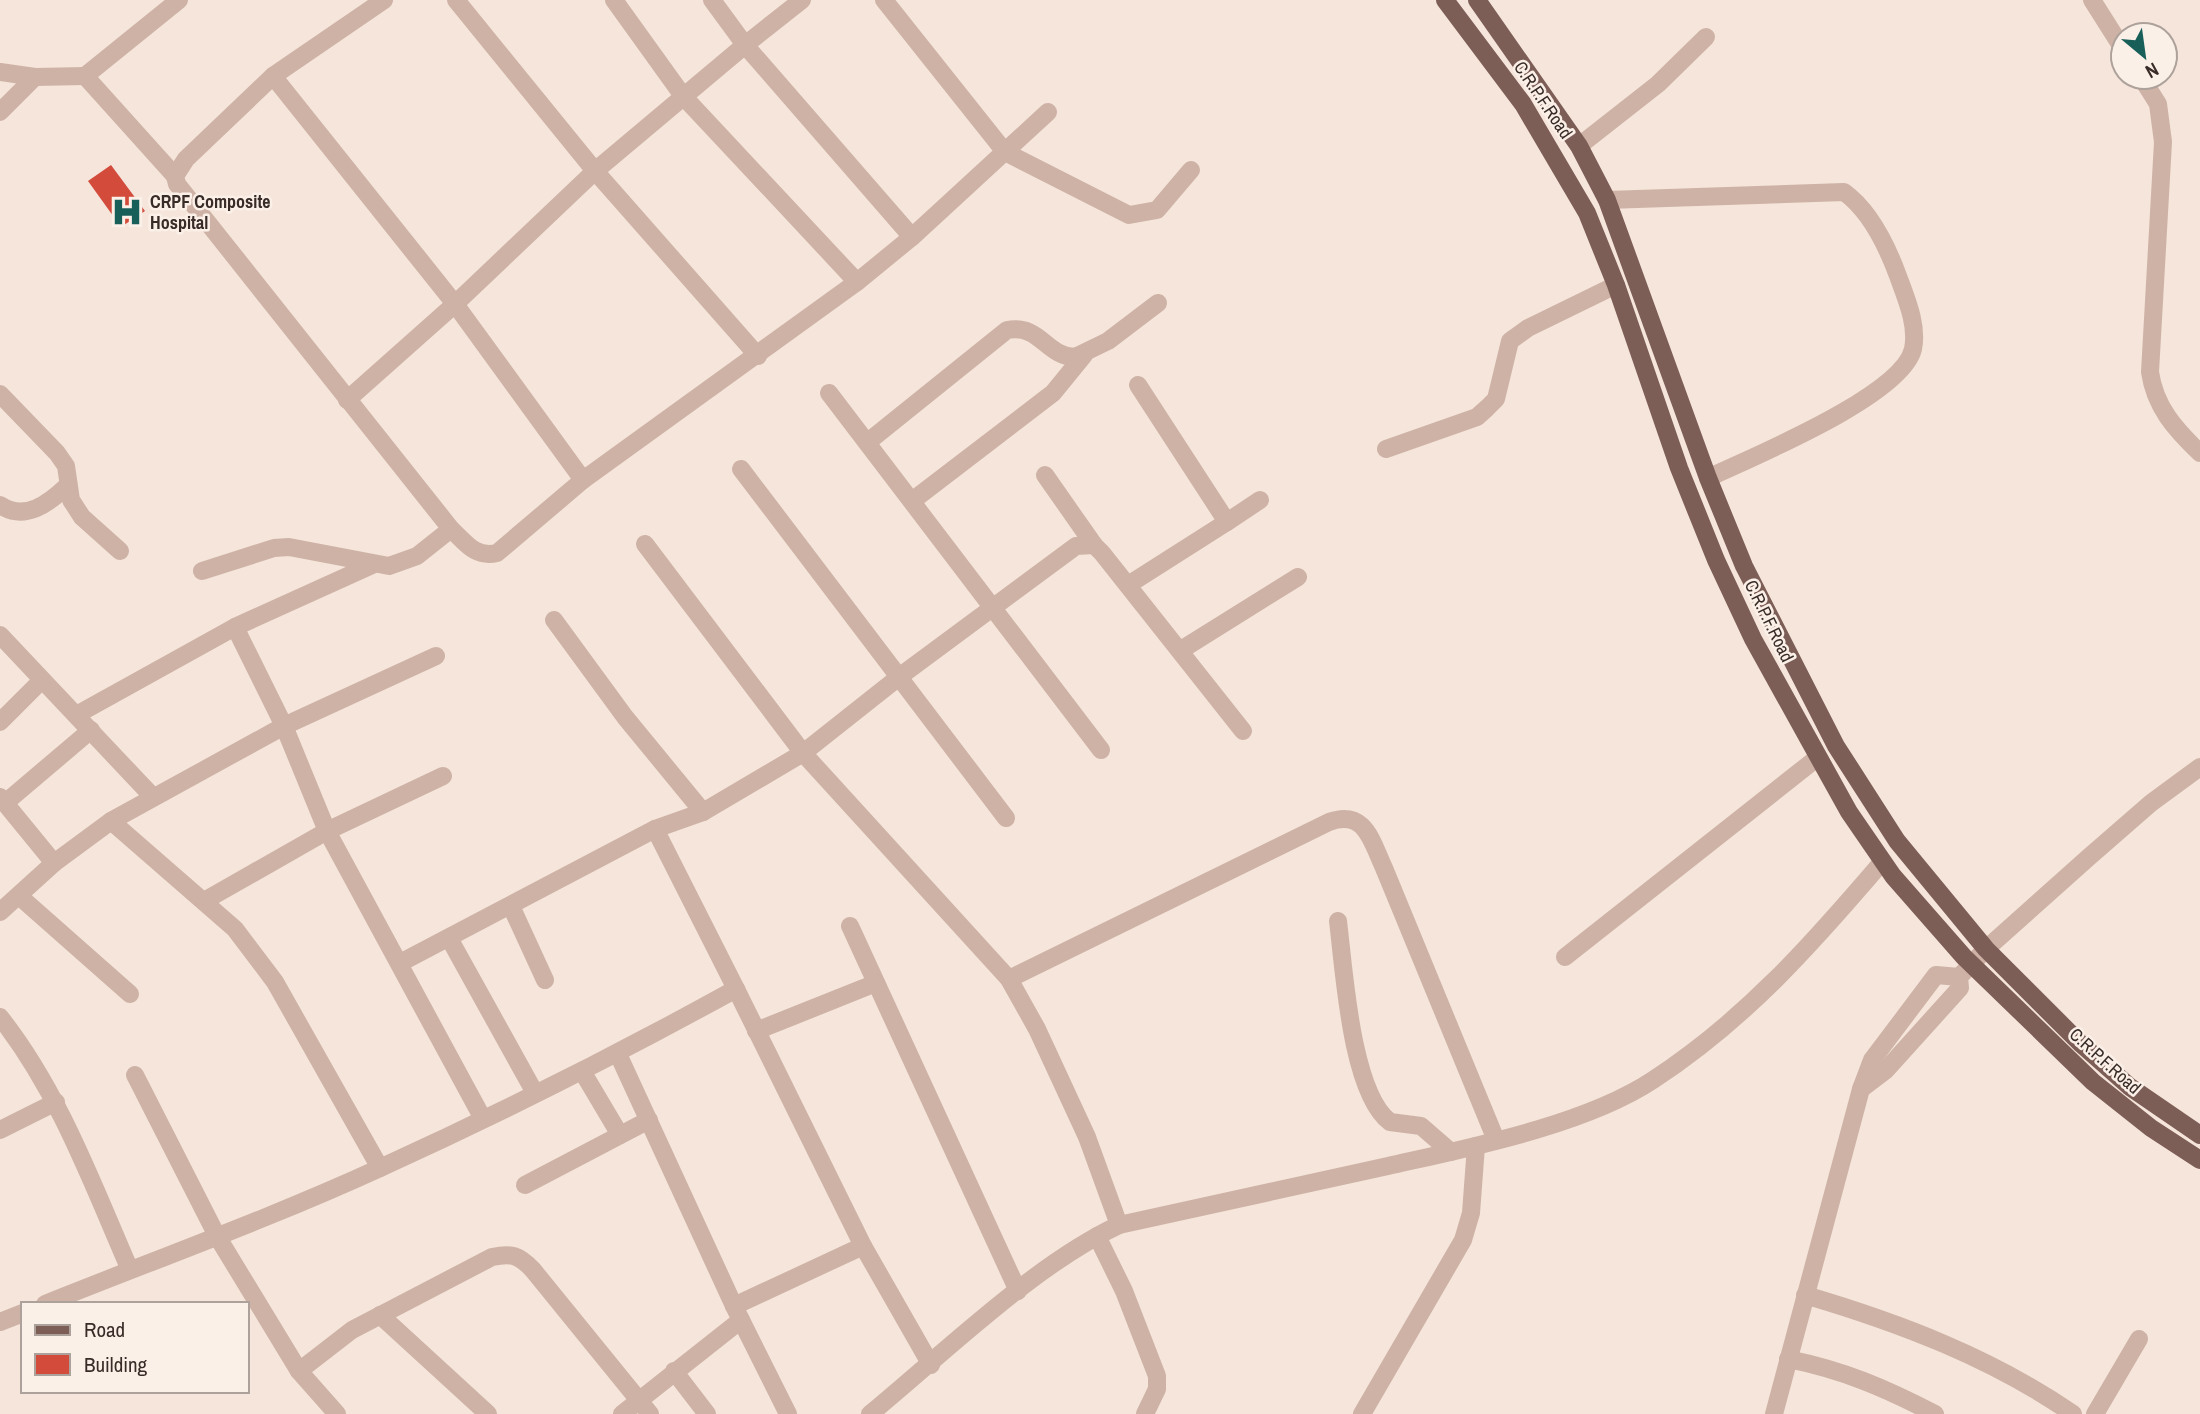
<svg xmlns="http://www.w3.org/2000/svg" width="2200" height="1414" font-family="'Archivo Narrow',sans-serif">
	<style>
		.building { fill: #d24b3b }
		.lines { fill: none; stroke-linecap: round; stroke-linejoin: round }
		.minor { stroke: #ceb2a6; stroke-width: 18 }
		.major { stroke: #7d5e57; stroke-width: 18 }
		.labels { text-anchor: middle; stroke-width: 5; stroke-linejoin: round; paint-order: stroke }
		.street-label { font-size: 18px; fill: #392b27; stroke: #fbf0e8 }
		.poi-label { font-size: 18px; font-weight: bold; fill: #392b27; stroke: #fbf0e8; text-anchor: start }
	</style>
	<rect width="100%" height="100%" fill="#f5e5db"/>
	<polygon class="building" points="111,165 145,211 121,227 88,181"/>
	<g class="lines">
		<g class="minor">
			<path d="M384,0L273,76L186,159L175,176L177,184L451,529C466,543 475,558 497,553L583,480L857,282L912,237L1048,112"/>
			<polyline points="456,0 595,171 758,356"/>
			<polyline points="614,0 683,96 857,282"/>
			<polyline points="712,0 745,45 802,0"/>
			<polyline points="884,0 1005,152 1129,215 1157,210 1191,170"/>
			<polyline points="2092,0 2123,49"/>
			<polyline points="0,72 35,77 85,76"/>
			<polyline points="273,76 455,304 583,480"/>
			<path d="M2141,77L2158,104L2163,142L2150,372C2155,407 2175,429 2200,453"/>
			<polyline points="0,112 35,77"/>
			<polyline points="1579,146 1658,84 1706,37"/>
			<polyline points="175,176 85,76 179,0"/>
			<path d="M1607,200L1844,192C1869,210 1887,246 1898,276C1906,298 1918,325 1913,349C1902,396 1752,457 1708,478"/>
			<polyline points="829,393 1101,750"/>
			<polyline points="0,394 57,453 66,466 71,500 82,517 120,551"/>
			<polyline points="347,400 455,304 595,171 745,45 912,237"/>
			<path d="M869,441L1007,330C1041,324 1045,356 1075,357L1108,341L1158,303"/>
			<polyline points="1386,449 1477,417 1487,408 1496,399 1510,341 1528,328 1616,285"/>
			<polyline points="741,469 1006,818"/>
			<polyline points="1045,475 1094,545"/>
			<polyline points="912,501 1053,393 1084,355"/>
			<path d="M0,505C25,522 49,503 67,486"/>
			<polyline points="1227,522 1260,500"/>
			<polyline points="645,544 803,753 1009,979 1037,1029 1087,1137 1119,1225"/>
			<polyline points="202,571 274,548 289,547 389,566 417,556 451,529"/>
			<polyline points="1128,585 1227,522 1138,385"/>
			<polyline points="554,620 625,717 703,812"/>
			<polyline points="235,627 284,726 327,831 482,1117"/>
			<polyline points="0,635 153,797"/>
			<polyline points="1181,650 1298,577"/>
			<polyline points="78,714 235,627 372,565"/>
			<polyline points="0,722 42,680"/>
			<polyline points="0,797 54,863"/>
			<polyline points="5,803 91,730"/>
			<polyline points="111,821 235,929 275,982 380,1168"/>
			<polyline points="19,896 130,994"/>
			<polyline points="204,901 327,831 443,776"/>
			<polyline points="511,906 545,980"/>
			<polyline points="0,912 54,863 111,821 284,726 436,656"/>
			<path d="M1338,921C1344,969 1351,1093 1390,1122L1421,1126L1451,1152"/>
			<polyline points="850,926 1018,1291"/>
			<polyline points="449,938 535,1093"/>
			<polyline points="1565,957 1817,758"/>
			<polyline points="400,963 655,829"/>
			<path d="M1009,979L1329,822C1365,809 1371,840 1384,868L1496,1140"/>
			<polyline points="736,989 863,1246 931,1365"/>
			<path d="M0,1017C59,1092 92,1183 130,1270"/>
			<polyline points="756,1031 876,983"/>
			<polyline points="618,1054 734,1306 788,1414"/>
			<polyline points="582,1071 620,1135"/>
			<polyline points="135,1075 217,1236 299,1371 337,1414"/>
			<polyline points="1861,1089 1886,1070 1960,988 1959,977 1986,949 2089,857 2151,803 2200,767"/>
			<polyline points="0,1130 56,1102"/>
			<polyline points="525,1185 649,1120"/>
			<polyline points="1097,1236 1124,1291 1157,1376 1157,1389 1145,1414"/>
			<path d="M1805,1295C1900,1323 1992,1358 2073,1414"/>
			<path d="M45,1304C157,1259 271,1218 380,1168C501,1113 620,1053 736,989L655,829L703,812L803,753L899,677L1076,546L1094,545L1102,553L1243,731"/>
			<polyline points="734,1306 863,1246"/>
			<polyline points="380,1315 488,1414"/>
			<polyline points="0,1322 23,1313"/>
			<path d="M1788,1359C1843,1370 1885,1388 1935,1414"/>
			<path d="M299,1371L352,1330L492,1257C512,1253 519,1255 533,1270L650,1414"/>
			<polyline points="674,1371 707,1414"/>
			<polyline points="622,1414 741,1320"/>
			<path d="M870,1414C943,1354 1035,1264 1119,1225C1208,1206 1298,1186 1388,1166C1468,1148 1585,1125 1653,1080C1745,1020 1812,944 1882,862"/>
			<polyline points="1362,1414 1463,1240 1471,1213 1476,1146"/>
			<polyline points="1774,1414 1861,1089 1872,1060 1936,975 1959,977"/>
			<polyline points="2095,1414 2139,1339"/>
		</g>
		<g class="major">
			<polyline points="1445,0 1523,104 1587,213 1616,285 1679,468 1716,560 1753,639 1849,812 1893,876 1964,957 2093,1082 2151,1128 2200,1160"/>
			<polyline points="1477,0 1579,146 1607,200 1708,478 1744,566 1836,746 1897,841 1986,949 2080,1043 2130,1087 2200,1135"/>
		</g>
	</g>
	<defs>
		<symbol id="hospital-bare" viewBox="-9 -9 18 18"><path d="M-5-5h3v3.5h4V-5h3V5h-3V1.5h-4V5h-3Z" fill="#185f5a" stroke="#fbf0e8" stroke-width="2.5" paint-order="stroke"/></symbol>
	</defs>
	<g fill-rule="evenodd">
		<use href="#hospital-bare" x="105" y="190" width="44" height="44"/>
	</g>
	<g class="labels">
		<g class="street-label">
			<text transform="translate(1543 100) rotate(56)" y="6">C.R.P.F.Road</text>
			<text transform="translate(1769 621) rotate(64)" y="6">C.R.P.F.Road</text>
			<text transform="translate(2105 1061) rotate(42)" y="6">C.R.P.F.Road</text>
		</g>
		<g class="poi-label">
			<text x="150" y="208">CRPF Composite<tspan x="150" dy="21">Hospital</tspan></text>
		</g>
	</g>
	<rect x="21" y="1302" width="228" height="91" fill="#fbf0e8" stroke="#ada19b" stroke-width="2"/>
	<rect x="35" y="1325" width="35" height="10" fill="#7d5e57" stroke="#ada19b" stroke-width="2"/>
	<text x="84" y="1337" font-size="21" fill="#392b27">Road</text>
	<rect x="35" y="1354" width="35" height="21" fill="#d24b3b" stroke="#ada19b" stroke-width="2"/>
	<text x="84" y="1372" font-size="21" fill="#392b27">Building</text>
	<g transform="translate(2144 56) rotate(151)"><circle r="33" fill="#fbf0e8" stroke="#ada19b" stroke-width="2"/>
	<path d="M0-5L12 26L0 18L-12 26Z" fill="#185f5a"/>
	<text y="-10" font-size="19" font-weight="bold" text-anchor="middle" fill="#392b27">N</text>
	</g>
</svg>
